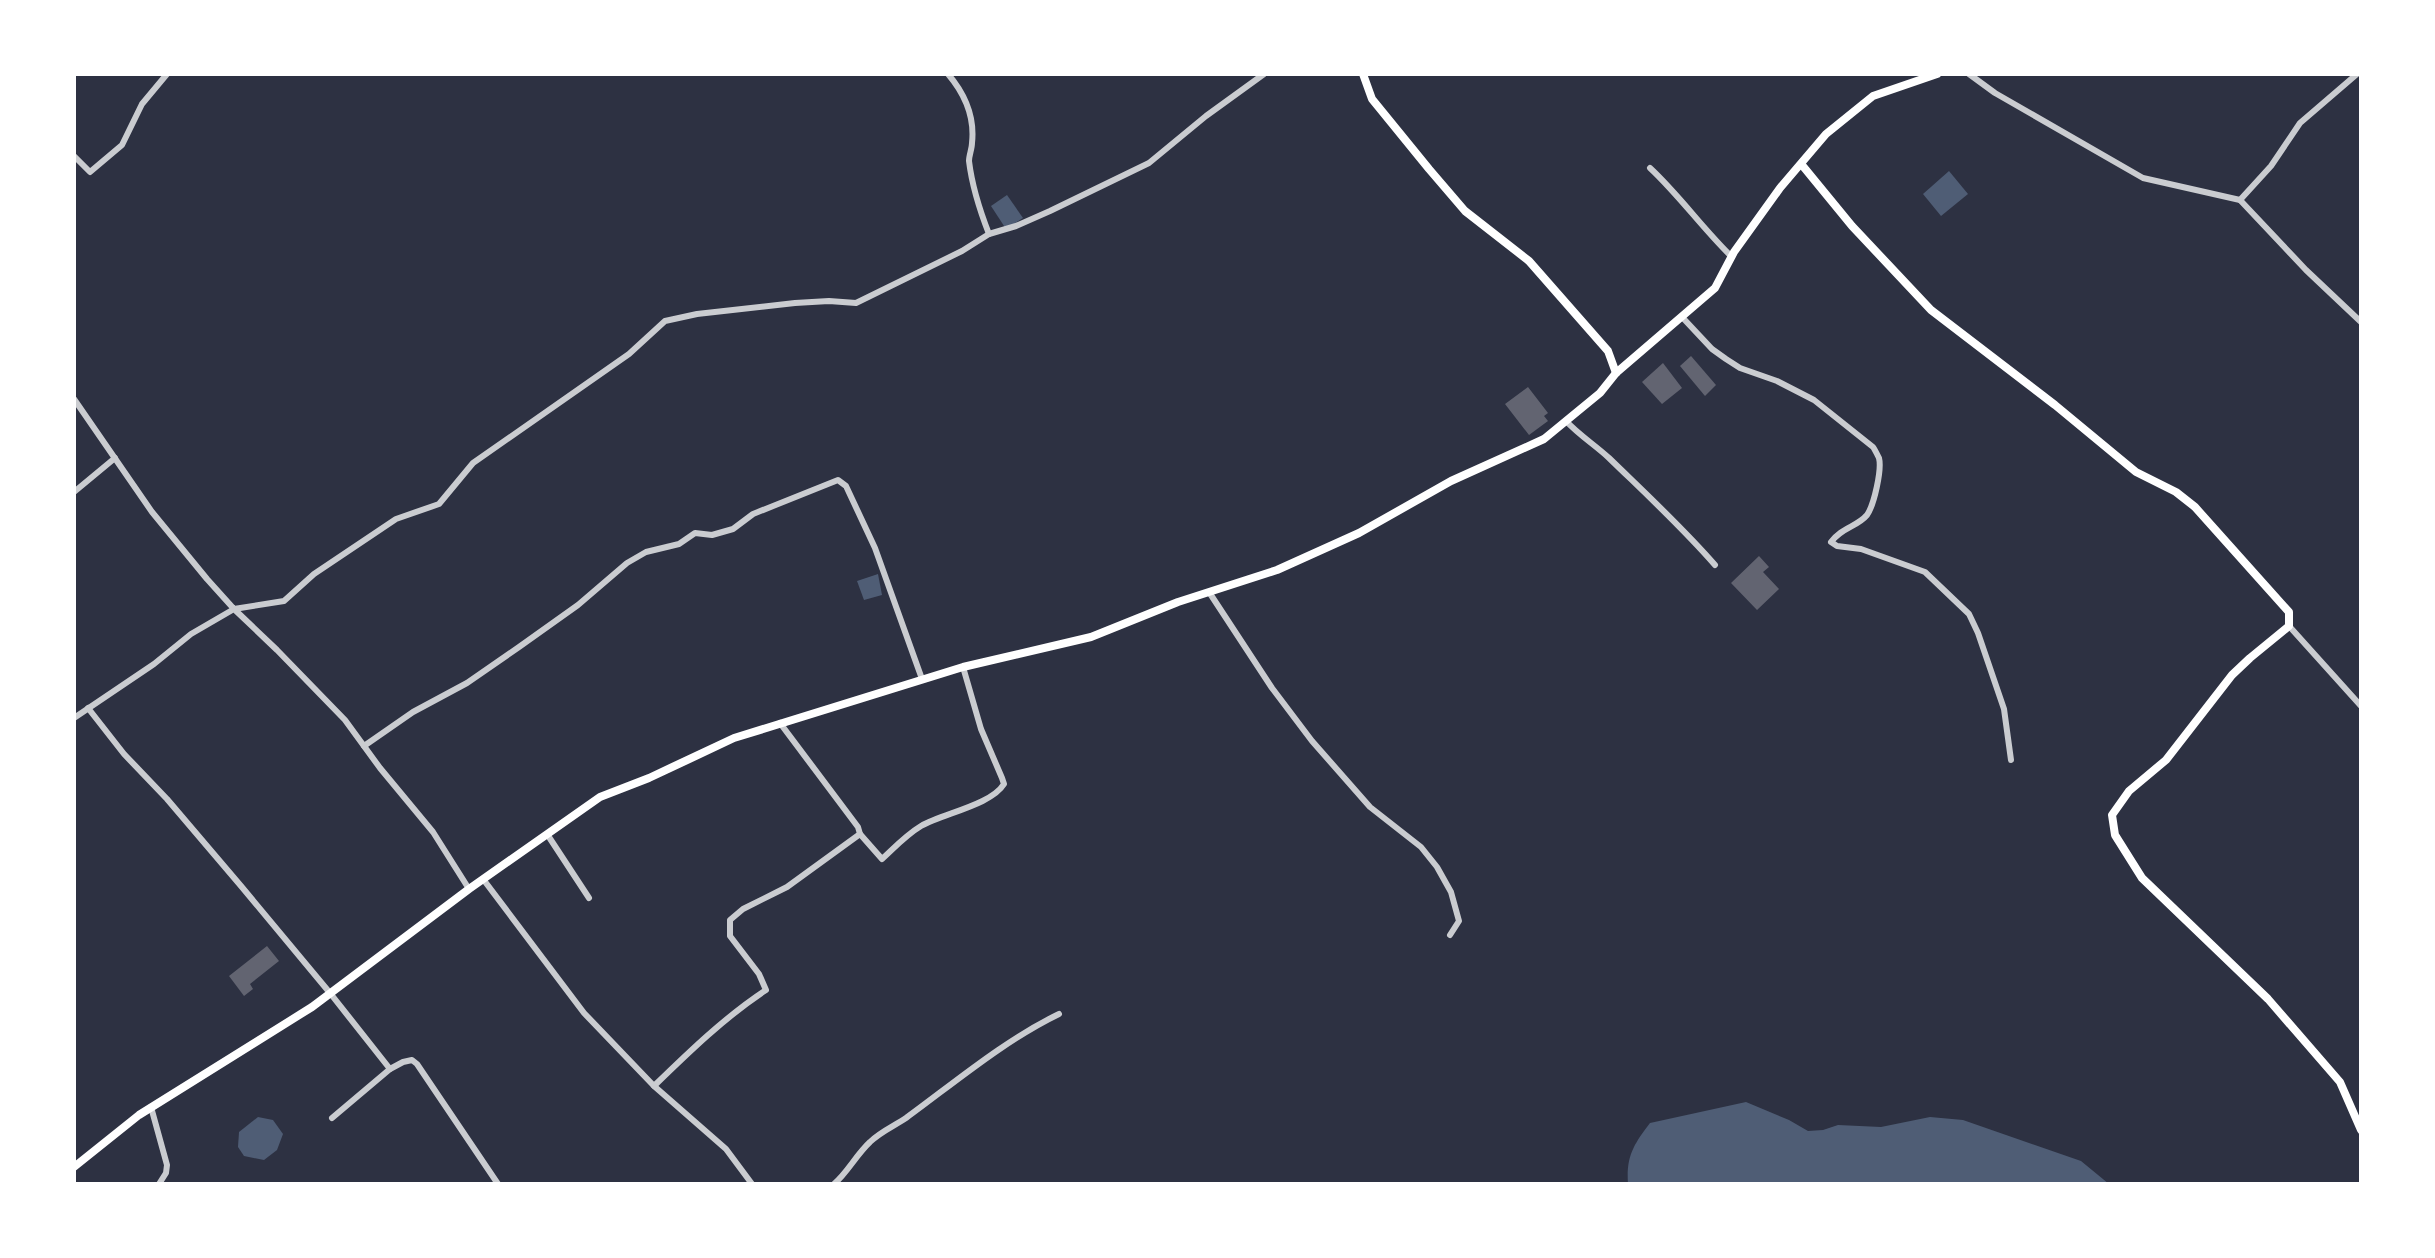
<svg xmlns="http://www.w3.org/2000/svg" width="2435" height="1258" font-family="Lato,sans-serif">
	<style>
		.water { fill: #4f5d75 }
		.building { fill: #626471 }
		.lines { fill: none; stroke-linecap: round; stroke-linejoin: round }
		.minor { stroke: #caccd0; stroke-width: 6 }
		.secondary { stroke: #fff; stroke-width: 8 }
	</style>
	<rect width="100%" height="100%" fill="#2d3142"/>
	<g class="water">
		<polygon points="1949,171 1968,194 1941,216 1923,194"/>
		<polygon points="1007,195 1023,218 1006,229 991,206"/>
		<polygon points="878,574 882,595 864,600 857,581"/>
		<path d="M1746,1102L1789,1120L1808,1131L1823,1130L1838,1125L1881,1127L1930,1117L1963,1120L2081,1161L2109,1184H1628C1626,1156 1634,1144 1650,1123Z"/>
		<polygon points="258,1117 273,1120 283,1134 277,1150 264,1160 244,1156 238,1147 239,1132"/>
	</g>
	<g class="building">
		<polygon points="1691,356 1716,385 1705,396 1680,366"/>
		<polygon points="1663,363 1682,388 1662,404 1642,382"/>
		<polygon points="1528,387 1548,413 1544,416 1548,421 1529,435 1505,404"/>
		<polygon points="1759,556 1769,567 1763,572 1779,589 1757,610 1731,583"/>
		<polygon points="267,946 279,961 250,984 253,989 244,996 229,976"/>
	</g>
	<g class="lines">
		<g class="minor">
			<path d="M948,74C965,94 975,116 972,143C972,149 969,155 969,161C972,186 980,211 989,234L1016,226L1050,211L1149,163L1206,116L1264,74"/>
			<polyline points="1969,74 1995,93 2143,178 2240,200 2306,270 2361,322"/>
			<polyline points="74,156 90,172 122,145 142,104 167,74"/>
			<path d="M1650,168C1680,196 1703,229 1732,257"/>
			<polyline points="2240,200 2271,166 2300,123 2357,74"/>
			<path d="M1682,317L1712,349L1726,359L1740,368L1777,381L1814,400L1873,447C1874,448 1878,456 1879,458C1882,470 1874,505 1867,515C1857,527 1842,527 1831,542L1837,546L1861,549L1925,572L1969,614L1978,633L2004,709L2011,760"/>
			<polyline points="74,399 152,512 207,579 234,609 284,601 314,574 396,519 439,504 473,463 629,354 665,321 697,314 795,303 829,301 856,303 962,251 989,234"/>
			<path d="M1566,421C1579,435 1595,445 1609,458C1645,493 1682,527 1715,565"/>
			<polyline points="74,492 115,458"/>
			<polyline points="1209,592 1272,688 1312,741 1370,807 1421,847 1437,867 1451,892 1459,921 1450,935"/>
			<polyline points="2289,626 2361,706"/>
			<polyline points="88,708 124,754 167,799 241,886 330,993 390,1069 332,1118"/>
			<polyline points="74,718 154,664 191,634 234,609 277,650 345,720 380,768 433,832 469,889"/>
			<polyline points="364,746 413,712 467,683 519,647 578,605 627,563 646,552 679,544 695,533 712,535 733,529 753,514 838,480 846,486 875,548 922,679"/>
			<polyline points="547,834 589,898"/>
			<path d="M860,834L882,859C894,848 906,835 921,826C944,813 991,805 1004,784L1002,778L981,729L963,667"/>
			<polyline points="483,879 584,1013 654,1086 726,1149 752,1184"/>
			<polyline points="390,1069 403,1062 412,1060 417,1064 498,1184"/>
			<path d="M654,1086C689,1052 725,1017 766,990L759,974L730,936V920L743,909L787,887L860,834L858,827L780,723"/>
			<polyline points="151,1107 167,1165 166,1173 159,1184"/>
			<path d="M834,1184C848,1172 856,1155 870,1142C880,1132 894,1126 906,1118C954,1083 1005,1040 1059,1014"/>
		</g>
		<g class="secondary">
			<polyline points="1363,74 1372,99 1429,169 1465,211 1529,261 1608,351 1616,373"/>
			<polyline points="1802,165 1852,226 1931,310 2055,405 2136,472 2176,492 2195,507 2289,612 2289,626 2250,658 2232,675 2166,760 2129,791 2112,815 2115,835 2142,878 2268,999 2340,1082 2361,1130"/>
			<polyline points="74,1167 139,1115 312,1007 469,889 600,797 649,778 734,738 963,667 1091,637 1178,602 1277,570 1359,533 1451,481 1544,439 1600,393 1616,373 1715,288 1734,252 1780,188 1826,134 1873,96 1937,74"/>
		</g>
	</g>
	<rect width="2435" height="1258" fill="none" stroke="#ffffff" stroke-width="152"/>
</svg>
